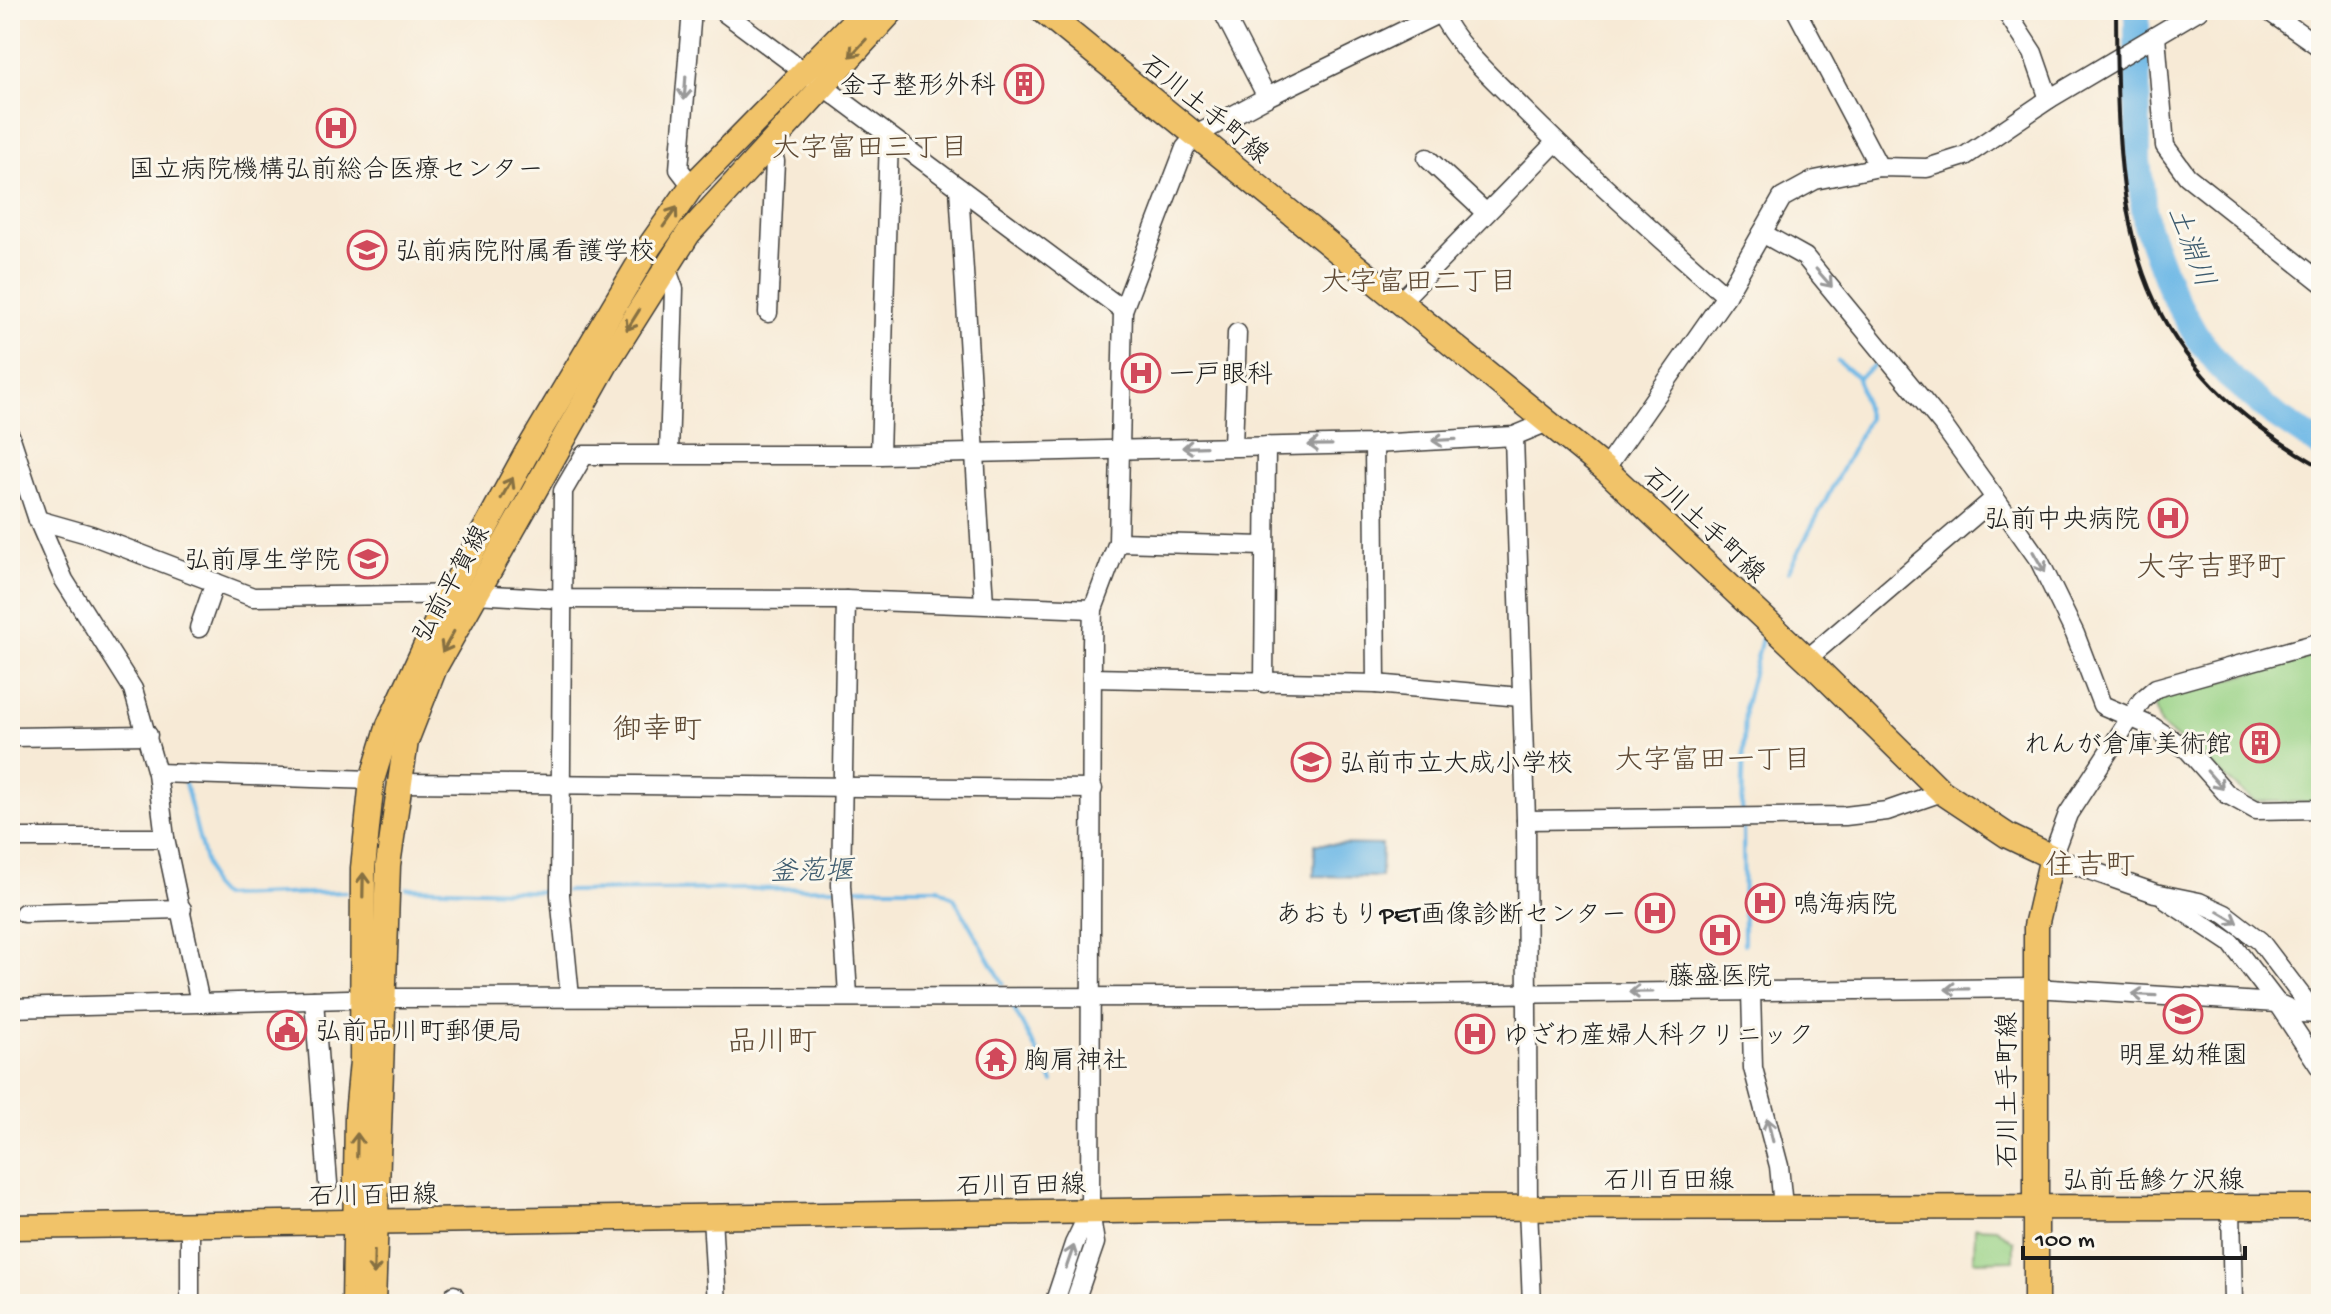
<svg xmlns="http://www.w3.org/2000/svg" width="2331" height="1314" font-family="'Gochi Hand','Klee One',sans-serif">
	<style>
		.green { fill: #98d285; stroke: #5a7750; stroke-width: 2 }
		.water { fill: #6db8e6; stroke: #446a81; stroke-width: 2 }
		.lines { fill: none; stroke-linecap: round; stroke-linejoin: round }
		.stream { stroke: #6db8e6; stroke-width: 4 }
		.river { stroke: #6db8e6; stroke-width: 26 }
		.minor-casing { stroke: #3d3b38; stroke-width: 21 }
		.major-casing { stroke: #3d3b38; stroke-width: 27 }
		.minor { stroke: #fff; stroke-width: 18 }
		.major { stroke: #f1c369; stroke-width: 24 }
		.rail { stroke: #1c1c1c; stroke-width: 4 }
		.oneway { stroke: #867042 }
		.oneway2 { stroke: #999 }
		.labels { text-anchor: middle; stroke-width: 6; stroke-linejoin: round; paint-order: stroke }
		.poi-label { font-size: 26px; fill: #1c1c1c; stroke: #fbf7ec; text-anchor: start }
		.street-label { font-size: 26px; fill: #1c1c1c; stroke: #fbf7ec }
		.neighbourhood-label { font-size: 28px; fill: #5f4a35; stroke: #fbf7ec }
		.water-label { font-size: 28px; font-style: italic; fill: #3c5a6d; stroke: #fbf7ec }
		.quarter-label { font-size: 30px; fill: #5f4a35; stroke: #fbf7ec }
	</style>
	<rect width="100%" height="100%" fill="#fbf7ec"/>
	<filter id="ink" filterUnits="userSpaceOnUse"><feTurbulence type="fractalNoise" baseFrequency=".0125" numOctaves="2"/><feDisplacementMap in="SourceGraphic" scale="16" xChannelSelector="R" yChannelSelector="G"/><feConvolveMatrix kernelMatrix="1 2 1 2 8 2 1 2 1" color-interpolation-filters="sRGB"/></filter>
	<filter id="wash" filterUnits="userSpaceOnUse"><feTurbulence type="fractalNoise" baseFrequency=".006" numOctaves="4" result="noise"/><feDisplacementMap in="SourceGraphic" scale="32" xChannelSelector="R" yChannelSelector="G"/><feGaussianBlur stdDeviation="1.8" result="paint"/><feColorMatrix in="noise" values="0 0 0 0 0 0 0 0 0 0 0 0 0 0 0 0 0 1.4 0 .05"/><feComposite in="paint" operator="in"/></filter>
	<g filter="url(#wash)">
		<rect width="100%" height="100%" fill="#f7ead6"/>
		<g class="green">
			<polygon points="2321,654 2321,803 2254,801 2160,724 2155,707 2158,699"/>
			<polygon points="1975,1227 1996,1228 2014,1242 2014,1260 1974,1261"/>
		</g>
		<polygon class="water" points="1315,844 1382,845 1381,877 1314,876"/>
		<g class="lines">
			<g class="stream">
				<polyline points="1858,378 1875,365"/>
				<polyline points="1788,572 1868,419 1858,378 1838,361"/>
				<polyline points="185,783 211,885 221,896 346,892"/>
				<polyline points="1742,814 1745,705 1762,638"/>
				<polyline points="1743,822 1744,944"/>
				<polyline points="407,888 555,892"/>
				<polyline points="848,888 938,888 954,898 1003,983"/>
				<polyline points="566,891 836,888"/>
				<polyline points="1012,1005 1053,1082"/>
			</g>
			<polyline class="river" points="2137,10 2138,161 2146,225 2170,289 2195,334 2227,375 2273,414 2321,446"/>
		</g>
	</g>
	<g filter="url(#ink)">
		<g class="lines">
			<defs>
				<g id="minor">
					<polyline points="692,10 679,169 692,186"/>
					<polyline points="721,10 1123,310"/>
					<polyline points="1222,10 1267,97"/>
					<path d="M1439,10C1458,49 1492,77 1522,108C1588,174 1656,235 1726,296"/>
					<polyline points="1796,10 1879,167"/>
					<polyline points="2005,10 2033,53 2049,99"/>
					<polyline points="2267,10 2321,48"/>
					<polyline points="2156,36 2165,146 2187,176 2321,282"/>
					<polyline points="767,146 775,161 768,313"/>
					<polyline points="1427,158 1486,213"/>
					<polyline points="959,188 984,604"/>
					<polyline points="1762,233 1805,257 1942,424 1995,498 2039,560 2075,634 2102,705 2153,727 2188,750 2227,794 2256,810 2321,809"/>
					<polyline points="666,267 674,289 669,453"/>
					<polyline points="1400,302 1556,142"/>
					<polyline points="10,435 38,520 64,580 133,689 157,773 165,838 200,1003"/>
					<polyline points="1514,436 1526,820 1528,1207 1532,1304"/>
					<polyline points="1374,444 1376,684"/>
					<polyline points="1233,446 1237,333"/>
					<polyline points="880,455 889,136"/>
					<polyline points="1605,469 1726,296 1782,198 1815,180 1879,167 1927,168 1965,156 2049,99 2199,10"/>
					<polyline points="38,520 91,535 253,597 475,594 563,599 846,600 1093,609"/>
					<polyline points="1118,542 1264,546"/>
					<polyline points="846,600 841,885 848,995"/>
					<polyline points="199,628 215,582"/>
					<polyline points="1807,659 1995,498"/>
					<polyline points="1092,678 1376,684 1520,697"/>
					<polyline points="1264,683 1266,446"/>
					<polyline points="10,737 148,735"/>
					<polyline points="157,773 372,780"/>
					<polyline points="398,783 1093,789"/>
					<polyline points="1526,820 1845,816 1887,811 1942,792"/>
					<polyline points="10,838 165,838"/>
					<polyline points="2166,900 2231,943 2277,1003 2321,1069"/>
					<polyline points="24,913 182,909"/>
					<polyline points="1751,991 1753,1068 1779,1166 1783,1206"/>
					<polyline points="570,997 560,895 563,491 584,455 880,455 1374,444 1514,436 1548,422"/>
					<polyline points="314,1000 328,1183"/>
					<polyline points="10,1008 385,998 1232,997 2035,988 2277,1003 2299,1013 2321,1014"/>
					<polyline points="2320,1020 2260,941 2225,914 2199,902 2155,893 2052,857 2068,814 2142,700 2156,688 2321,642"/>
					<polyline points="2231,1207 2233,1304"/>
					<polyline points="712,1217 717,1304"/>
					<polyline points="190,1304 190,1225"/>
					<polyline points="454,1304 454,1295"/>
					<polyline points="1054,1304 1074,1244 1090,1211"/>
					<polyline points="1074,1304 1095,1243 1090,1211 1092,644 1093,609 1118,542 1123,310 1185,148 1196,135 1267,97 1446,10"/>
				</g>
				<g id="major">
					<polyline points="1042,10 1605,469 1807,659 1942,792 2008,836 2052,857 2036,926 2036,1304"/>
					<polyline points="10,1227 1308,1208 2321,1207"/>
					<polyline points="354,1304 357,1115 362,1061 363,868 372,780 389,725 449,595 526,454 649,247 692,186 865,10"/>
					<polyline points="373,1304 388,865 406,741 435,667 607,362 688,234 893,10"/>
				</g>
			</defs>
			<use href="#minor" class="minor-casing"/>
			<use href="#major" class="major-casing"/>
			<use href="#minor" class="minor"/>
			<use href="#major" class="major"/>
			<path class="rail" d="M2116,10C2117,220 2121,353 2321,467"/>
		</g>
		<defs><path id="oneway-shaft" d="M-6 0H5M1.5-3L5.5 0L1.5 3" fill="none" stroke-width="1.6" stroke-linecap="round" stroke-linejoin="round" transform="scale(2)"/></defs>
		<g class="oneway">
			<use href="#oneway-shaft" transform="translate(858 48) rotate(133)"/>
			<use href="#oneway-shaft" transform="translate(670 217) rotate(-55)"/>
			<use href="#oneway-shaft" transform="translate(633 320) rotate(122)"/>
			<use href="#oneway-shaft" transform="translate(507 488) rotate(-61)"/>
			<use href="#oneway-shaft" transform="translate(448 642) rotate(119)"/>
			<use href="#oneway-shaft" transform="translate(363 885) rotate(-89)"/>
			<use href="#oneway-shaft" transform="translate(357 1145) rotate(-89)"/>
			<use href="#oneway-shaft" transform="translate(374 1263) rotate(91)"/>
		</g>
		<g class="oneway2">
			<use href="#oneway-shaft" transform="translate(685 88) rotate(94)"/>
			<use href="#oneway-shaft" transform="translate(1824 278) rotate(49)"/>
			<use href="#oneway-shaft" transform="translate(1444 440) rotate(177)"/>
			<use href="#oneway-shaft" transform="translate(1320 445) rotate(179)"/>
			<use href="#oneway-shaft" transform="translate(1194 447) rotate(178)"/>
			<use href="#oneway-shaft" transform="translate(2039 562) rotate(60)"/>
			<use href="#oneway-shaft" transform="translate(2215 780) rotate(49)"/>
			<use href="#oneway-shaft" transform="translate(2228 917) rotate(31)"/>
			<use href="#oneway-shaft" transform="translate(1957 989) rotate(179)"/>
			<use href="#oneway-shaft" transform="translate(1641 992) rotate(179)"/>
			<use href="#oneway-shaft" transform="translate(2144 995) rotate(-177)"/>
			<use href="#oneway-shaft" transform="translate(1770 1130) rotate(-104)"/>
			<use href="#oneway-shaft" transform="translate(1070 1257) rotate(-71)"/>
		</g>
	</g>
	<defs>
		<symbol id="building-ring" viewBox="-11 -11 22 22"><circle r="9.5" fill="#fbf7ec" stroke="#d1495b" stroke-width="1.5"/><path d="M-4-6H4V6H1V3H-1V6H-4ZM-2.5-4.3h1.7v1.8h-1.7ZM.8-4.3h1.7v1.8H.8ZM-2.5-1h1.7V.8h-1.7ZM.8-1h1.7V.8H.8Z" fill="#d1495b"/></symbol>
		<symbol id="hospital-ring" viewBox="-11 -11 22 22"><circle r="9.5" fill="#fbf7ec" stroke="#d1495b" stroke-width="1.5"/><path d="M-5-5h3v3.5h4V-5h3V5h-3V1.5h-4V5h-3Z" fill="#d1495b"/></symbol>
		<symbol id="school-ring" viewBox="-11 -11 22 22"><circle r="9.5" fill="#fbf7ec" stroke="#d1495b" stroke-width="1.5"/><path d="M0-5L7-2L0 1L-7-2ZM-4 1L0 2.5L4 1V4Q0 6-4 4Z" fill="#d1495b"/></symbol>
		<symbol id="civic-ring" viewBox="-11 -11 22 22"><circle r="9.5" fill="#fbf7ec" stroke="#d1495b" stroke-width="1.5"/><path d="M-.6-6.5H3V-4.5H.6V-3L4-1V1h2V6H-6V1h2V-1L-.6-3ZM-1.2 2.5V6h2.4V2.5Z" fill="#d1495b"/></symbol>
		<symbol id="temple-ring" viewBox="-11 -11 22 22"><circle r="9.5" fill="#fbf7ec" stroke="#d1495b" stroke-width="1.5"/><path d="M0-6L5-2H3V0L6.5 2.5H4V6H1.5V3h-3V6H-4V2.5H-6.5L-3 0V-2H-5Z" fill="#d1495b"/></symbol>
	</defs>
	<g fill-rule="evenodd">
		<use href="#building-ring" x="1002" y="62" width="44" height="44"/>
		<use href="#hospital-ring" x="314" y="106" width="44" height="44"/>
		<use href="#school-ring" x="345" y="228" width="44" height="44"/>
		<use href="#hospital-ring" x="1119" y="351" width="44" height="44"/>
		<use href="#hospital-ring" x="2146" y="496" width="44" height="44"/>
		<use href="#school-ring" x="346" y="537" width="44" height="44"/>
		<use href="#building-ring" x="2238" y="721" width="44" height="44"/>
		<use href="#school-ring" x="1289" y="740" width="44" height="44"/>
		<use href="#hospital-ring" x="1743" y="881" width="44" height="44"/>
		<use href="#hospital-ring" x="1633" y="891" width="44" height="44"/>
		<use href="#hospital-ring" x="1698" y="913" width="44" height="44"/>
		<use href="#school-ring" x="2161" y="992" width="44" height="44"/>
		<use href="#civic-ring" x="265" y="1008" width="44" height="44"/>
		<use href="#hospital-ring" x="1453" y="1012" width="44" height="44"/>
		<use href="#temple-ring" x="974" y="1037" width="44" height="44"/>
	</g>
	<g class="labels">
		<g class="poi-label">
			<text x="996" y="93" text-anchor="end">金子整形外科</text>
			<text x="336" y="177" text-anchor="middle">国立病院機構弘前総合医療センター</text>
			<text x="395" y="259">弘前病院附属看護学校</text>
			<text x="1169" y="382">一戸眼科</text>
			<text x="2140" y="527" text-anchor="end">弘前中央病院</text>
			<text x="340" y="568" text-anchor="end">弘前厚生学院</text>
			<text x="2232" y="752" text-anchor="end">れんが倉庫美術館</text>
			<text x="1339" y="771">弘前市立大成小学校</text>
			<text x="1793" y="912">鳴海病院</text>
			<text x="1627" y="922" text-anchor="end">あおもりPET画像診断センター</text>
			<text x="1720" y="984" text-anchor="middle">藤盛医院</text>
			<text x="315" y="1039">弘前品川町郵便局</text>
			<text x="1503" y="1043">ゆざわ産婦人科クリニック</text>
			<text x="2183" y="1063" text-anchor="middle">明星幼稚園</text>
			<text x="1024" y="1068">胸肩神社</text>
		</g>
		<g class="street-label">
			<text transform="translate(1206 108) rotate(39)" y="9">石川土手町線</text>
			<text transform="translate(1705 524) rotate(43)" y="9">石川土手町線</text>
			<text transform="translate(450 583) rotate(-61)" y="9">弘前平賀線</text>
			<text transform="translate(2006 1090) rotate(-90)" y="9">石川土手町線</text>
			<text x="1669" y="1188">石川百田線</text>
			<text x="2153" y="1188">弘前岳鰺ケ沢線</text>
			<text transform="translate(1021 1184) rotate(-1)" y="9">石川百田線</text>
			<text transform="translate(373 1194) rotate(-1)" y="9">石川百田線</text>
		</g>
		<g class="neighbourhood-label">
			<text x="870" y="156">大字富田三丁目</text>
			<text x="1419" y="290">大字富田二丁目</text>
			<text x="1713" y="768">大字富田一丁目</text>
		</g>
		<g class="water-label">
			<text transform="translate(2193 246) rotate(69)" y="10">土淵川</text>
			<text transform="translate(811 869) rotate(-1)" y="10">釜萢堰</text>
		</g>
		<g class="quarter-label">
			<text x="2211" y="576">大字吉野町</text>
			<text x="657" y="738">御幸町</text>
			<text x="2090" y="874">住吉町</text>
			<text x="772" y="1050">品川町</text>
		</g>
	</g>
	<rect width="2331" height="1314" fill="none" stroke="#fbf7ec" stroke-width="40"/>
	<path d="M2023 1246v12h222v-12" fill="none" stroke="#1c1c1c" stroke-width="4"/>
	<text x="2035" y="1246" font-size="24" fill="#1c1c1c" stroke="#fbf7ec" stroke-width="6" paint-order="stroke">100 m</text>
</svg>
